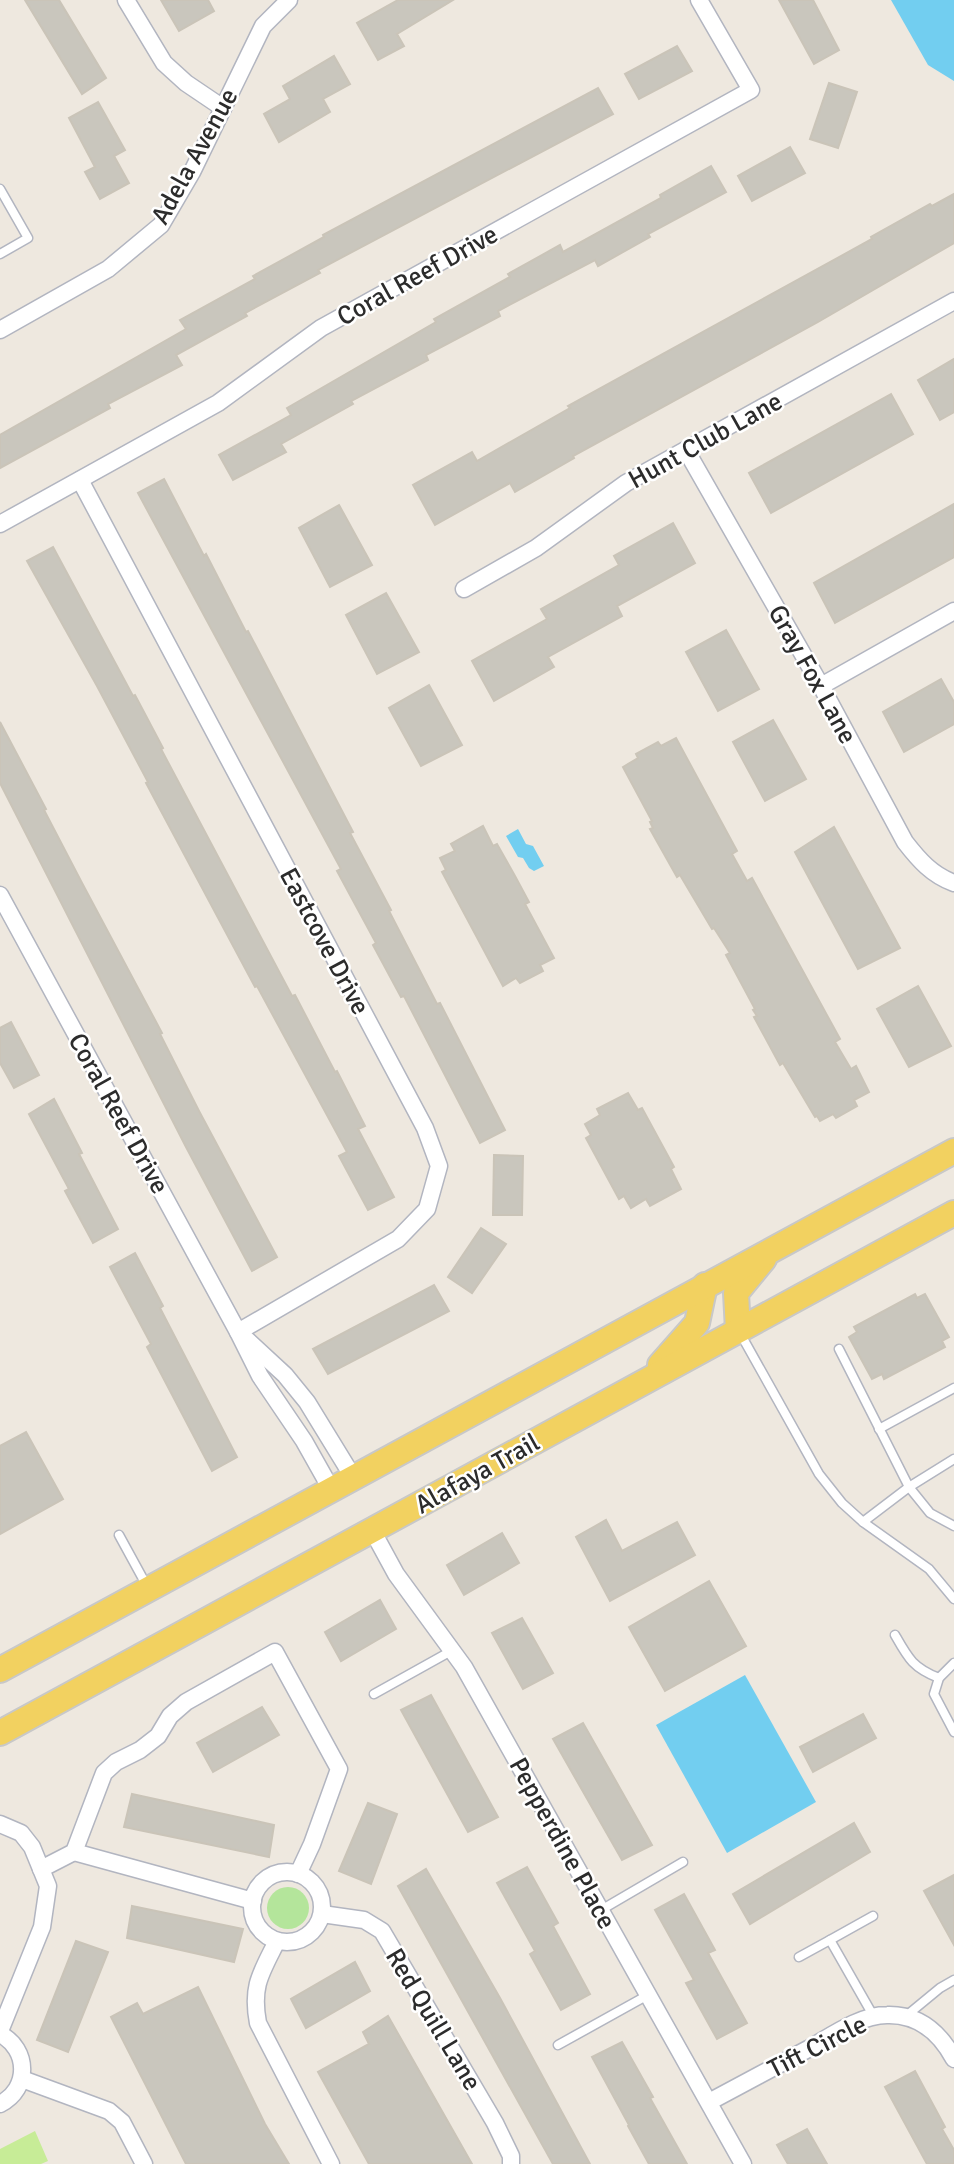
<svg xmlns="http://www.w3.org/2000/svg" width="954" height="2164" font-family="Signika,sans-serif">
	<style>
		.green { fill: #b4e59b }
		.pitch { fill: #c7ec97 }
		.water { fill: #72cef0 }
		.building { fill: #c9c6bd; stroke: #cac4b8; stroke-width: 2 }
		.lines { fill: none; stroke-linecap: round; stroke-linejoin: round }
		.service-casing { stroke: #b2b5c0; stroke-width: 11 }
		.minor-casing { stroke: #b2b5c0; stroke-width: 19 }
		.primary-casing { stroke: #c8c8c8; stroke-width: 28 }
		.service { stroke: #fff; stroke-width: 8 }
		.minor { stroke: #fff; stroke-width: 16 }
		.primary { stroke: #f2d160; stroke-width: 24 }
		.labels { text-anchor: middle; stroke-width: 5; stroke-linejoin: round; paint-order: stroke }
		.street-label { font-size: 26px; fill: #2c2c2c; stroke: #fff }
	</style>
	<rect width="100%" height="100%" fill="#eee8df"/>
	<circle class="green" cx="288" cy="1908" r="21"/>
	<polygon class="pitch" points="35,2131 48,2161 41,2164 0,2164 0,2149"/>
	<g class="water">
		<polygon points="891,0 954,0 954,81 928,65"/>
		<polygon points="518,829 526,844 533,846 544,866 534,871 529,868 523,858 518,857 506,836"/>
		<polygon points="745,1675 816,1802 727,1853 656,1725"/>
	</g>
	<g class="building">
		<polygon points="25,0 59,0 106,78 82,94"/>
		<polygon points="161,0 208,0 214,11 179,31"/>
		<polygon points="398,0 453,0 397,34 404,46 378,60 357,23"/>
		<polygon points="779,0 813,0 839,50 814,64"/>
		<polygon points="677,46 692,71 639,99 625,74"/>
		<polygon points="334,56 350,84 323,99 330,112 279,142 264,114 290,99 283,86"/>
		<polygon points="829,83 857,92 838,148 810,139"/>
		<polygon points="598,88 613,114 318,270 320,273 245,313 247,316 176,355 182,365 108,404 110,408 0,468 0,435 186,329 180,320 255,279 253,276 324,237 323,235"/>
		<polygon points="98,102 125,150 114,156 129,183 100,199 85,172 95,167 69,118"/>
		<polygon points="790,147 805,173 752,201 738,176"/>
		<polygon points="711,166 726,192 648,234 650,237 598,266 595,260 498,311 500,316 426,355 428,360 351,401 353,404 281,444 286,452 233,480 219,455 291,415 287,408 436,322 434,319 510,277 508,274 560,245 563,252 661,198 660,195"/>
		<polygon points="954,194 954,243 818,322 573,456 574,458 515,492 510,483 435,525 413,485 472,452 477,461 570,408 568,406 872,239 871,237 930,204 932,206"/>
		<polygon points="954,359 954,412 940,420 918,380"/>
		<polygon points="891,394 913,434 771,513 749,473"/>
		<polygon points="164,479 204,556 206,554 246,632 248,631 353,832 350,833 391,910 389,911 437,1004 440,1003 505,1130 480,1143 404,996 401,997 373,945 376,943 337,871 341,869 138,493"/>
		<polygon points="954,504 954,557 835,623 814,583"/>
		<polygon points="339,505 372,565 330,587 299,528"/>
		<polygon points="673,523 695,563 617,606 622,616 548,657 554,667 494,701 472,661 547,619 541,609 619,565 614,556"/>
		<polygon points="53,547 133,696 135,695 163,748 161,749 292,996 295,995 335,1072 337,1071 365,1126 358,1129 394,1197 368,1210 339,1156 347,1152 257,986 255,987 146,783 148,782 97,686 27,561"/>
		<polygon points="386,593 419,652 377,674 346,615"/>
		<polygon points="726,630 759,689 718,711 686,652"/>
		<polygon points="941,679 954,702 954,724 904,752 883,712"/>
		<polygon points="429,685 462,745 421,766 389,708"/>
		<polygon points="773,720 806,779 765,801 733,742"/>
		<polygon points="0,722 46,809 44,810 82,883 162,1033 160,1034 199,1111 277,1257 252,1271 186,1147 0,783"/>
		<polygon points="676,738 737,851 732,854 747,881 752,878 840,1039 835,1042 851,1069 856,1066 869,1092 854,1100 857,1106 836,1118 833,1114 820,1121 817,1116 815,1117 783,1063 780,1065 754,1017 757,1016 753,1010 755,1009 726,955 730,953 714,928 712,929 680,875 677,877 650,829 653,828 650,822 652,821 623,767 638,758 636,754 658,742 661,746"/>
		<polygon points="483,826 493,846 497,844 515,876 529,902 525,904 554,958 540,965 543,971 520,983 516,978 503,986 442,872 446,870 440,858 455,851 451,844"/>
		<polygon points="834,827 900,948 858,969 795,852"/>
		<polygon points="918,986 951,1046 909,1067 877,1009"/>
		<polygon points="11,1022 39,1075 14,1088 0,1063 0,1028"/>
		<polygon points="628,1093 638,1110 642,1108 674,1167 671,1169 681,1189 650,1206 646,1199 631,1208 624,1196 619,1199 586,1138 591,1135 585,1124 600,1115 597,1109"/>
		<polygon points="54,1099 82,1153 79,1154 118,1229 93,1243 65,1191 69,1189 29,1114"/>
		<polygon points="494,1155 523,1156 522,1215 493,1215"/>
		<polygon points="481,1228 506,1244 472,1293 448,1277"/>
		<polygon points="135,1253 163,1306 160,1308 237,1457 212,1471 147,1347 151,1344 110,1267"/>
		<polygon points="434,1285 449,1311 328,1374 313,1349"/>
		<polygon points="915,1294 917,1298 925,1294 949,1337 942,1341 945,1347 884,1379 882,1374 872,1379 849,1337 857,1332 854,1327"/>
		<polygon points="26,1432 63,1499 0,1534 0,1446"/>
		<polygon points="606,1520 622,1551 677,1522 695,1555 610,1601 576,1537"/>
		<polygon points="502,1533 519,1563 464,1595 447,1565"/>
		<polygon points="709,1581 746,1646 665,1691 629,1627"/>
		<polygon points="380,1600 396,1629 341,1661 325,1632"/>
		<polygon points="522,1618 553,1673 523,1689 492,1633"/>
		<polygon points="431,1695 498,1817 468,1832 401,1710"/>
		<polygon points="262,1707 279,1735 213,1772 197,1743"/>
		<polygon points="863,1714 876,1738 813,1772 800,1747"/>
		<polygon points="583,1723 652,1845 622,1860 553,1739"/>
		<polygon points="132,1794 274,1825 269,1857 124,1827"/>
		<polygon points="368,1803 397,1814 371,1884 339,1871"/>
		<polygon points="854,1823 870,1852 750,1924 733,1894"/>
		<polygon points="527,1867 558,1923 553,1926 590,1994 561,2010 530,1954 535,1951 497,1883"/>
		<polygon points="426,1869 500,1998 590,2164 553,2164 398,1886"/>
		<polygon points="954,1875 954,1945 924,1891"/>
		<polygon points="684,1894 715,1950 708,1953 747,2023 717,2039 686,1983 694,1980 655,1910"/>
		<polygon points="132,1906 243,1929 234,1962 127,1938"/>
		<polygon points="76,1941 108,1952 68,2052 37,2040"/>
		<polygon points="355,1962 370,1991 306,2028 291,1999"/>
		<polygon points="198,1987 265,2124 289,2164 186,2164 111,2017 137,2003 143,2014"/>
		<polygon points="388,2016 472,2164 369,2164 318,2072 369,2044 363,2032"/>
		<polygon points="622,2042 653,2097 650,2098 687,2164 649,2164 628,2126 629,2125 592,2057"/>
		<polygon points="915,2071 945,2127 942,2129 954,2150 954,2164 927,2164 885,2087"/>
		<polygon points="807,2129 827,2164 788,2164 777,2145"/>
	</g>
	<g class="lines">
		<defs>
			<g id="service">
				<polyline points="0,189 28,238 0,254"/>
				<polyline points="740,1333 819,1474 842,1503 863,1522 929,1569 954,1599"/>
				<polyline points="839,1349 909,1487 930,1513 954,1526"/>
				<polyline points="879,1429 954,1388"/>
				<polyline points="863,1522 909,1487 954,1459"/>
				<polyline points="119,1535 148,1588"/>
				<path d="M895,1635C908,1658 913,1668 939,1678"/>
				<polyline points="954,1663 939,1678 934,1694 954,1732"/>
				<polyline points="374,1694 453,1650"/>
				<polyline points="601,1910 683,1862"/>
				<polyline points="830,1940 873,1916"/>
				<polyline points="799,1957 830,1940 874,2017"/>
				<polyline points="906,2016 940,1988 954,1980"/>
				<polyline points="558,2045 648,1995"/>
			</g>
			<g id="minor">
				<polyline points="126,0 164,63 186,83 223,108"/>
				<polyline points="0,330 108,269 161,225 192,172 263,26 289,0"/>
				<path d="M686,450L821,686L905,842C919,860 932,875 954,883"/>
				<polyline points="80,480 425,1128 439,1166 427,1209 398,1239 238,1332"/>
				<polyline points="0,524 218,403 321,328 751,90 699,0"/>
				<polyline points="464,589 536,548 626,483 954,301"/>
				<polyline points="821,686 954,611"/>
				<polyline points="0,895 238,1332 260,1376 304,1441 331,1489"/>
				<polyline points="245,1338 285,1375 307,1402 353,1477"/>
				<polyline points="372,1530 396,1574 464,1667 743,2164"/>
				<polyline points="0,1824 21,1833 32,1847 48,1886 42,1927 0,2031"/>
				<polyline points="74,1852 253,1901"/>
				<polyline points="41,1869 74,1852 104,1773 116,1762 140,1750 158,1736 170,1716 186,1702 275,1652 339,1769 312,1844 298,1874"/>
				<circle cx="287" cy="1907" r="35"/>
				<polyline points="322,1914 364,1920 382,1931 495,2123 511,2156 511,2164"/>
				<path d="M277,1941C261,1973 251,1986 258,2023L331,2164"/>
				<path d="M0,2034C29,2049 30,2089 0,2104"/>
				<polyline points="22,2079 109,2111 122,2122 144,2164"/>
				<path d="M709,2102C742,2084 775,2067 808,2049C831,2036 860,2015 887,2015C919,2014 940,2033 954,2059"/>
			</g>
			<g id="primary">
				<polyline points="738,1330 736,1293 764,1259"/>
				<polyline points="660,1365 697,1323 705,1285"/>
				<polyline points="0,1670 954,1151"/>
				<polyline points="0,1733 954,1213"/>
			</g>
		</defs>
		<use href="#service" class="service-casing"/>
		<use href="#minor" class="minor-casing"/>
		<use href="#primary" class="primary-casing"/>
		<use href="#service" class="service"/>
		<use href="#minor" class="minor"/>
		<use href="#primary" class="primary"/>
	</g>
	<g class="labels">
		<g class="street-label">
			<text transform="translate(194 156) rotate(-61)" y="9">Adela Avenue</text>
			<text transform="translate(417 275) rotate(-29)" y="9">Coral Reef Drive</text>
			<text transform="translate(705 440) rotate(-29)" y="9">Hunt Club Lane</text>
			<text transform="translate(813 674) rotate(61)" y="9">Gray Fox Lane</text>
			<text transform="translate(325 941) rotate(62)" y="9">Eastcove Drive</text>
			<text transform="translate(119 1113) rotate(61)" y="9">Coral Reef Drive</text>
			<text transform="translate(477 1473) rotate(-29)" y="9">Alafaya Trail</text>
			<text transform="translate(563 1843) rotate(61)" y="9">Pepperdine Place</text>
			<text transform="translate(434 2019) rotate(59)" y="9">Red Quill Lane</text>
			<text transform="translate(817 2046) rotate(-27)" y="9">Tift Circle</text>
		</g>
	</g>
</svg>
